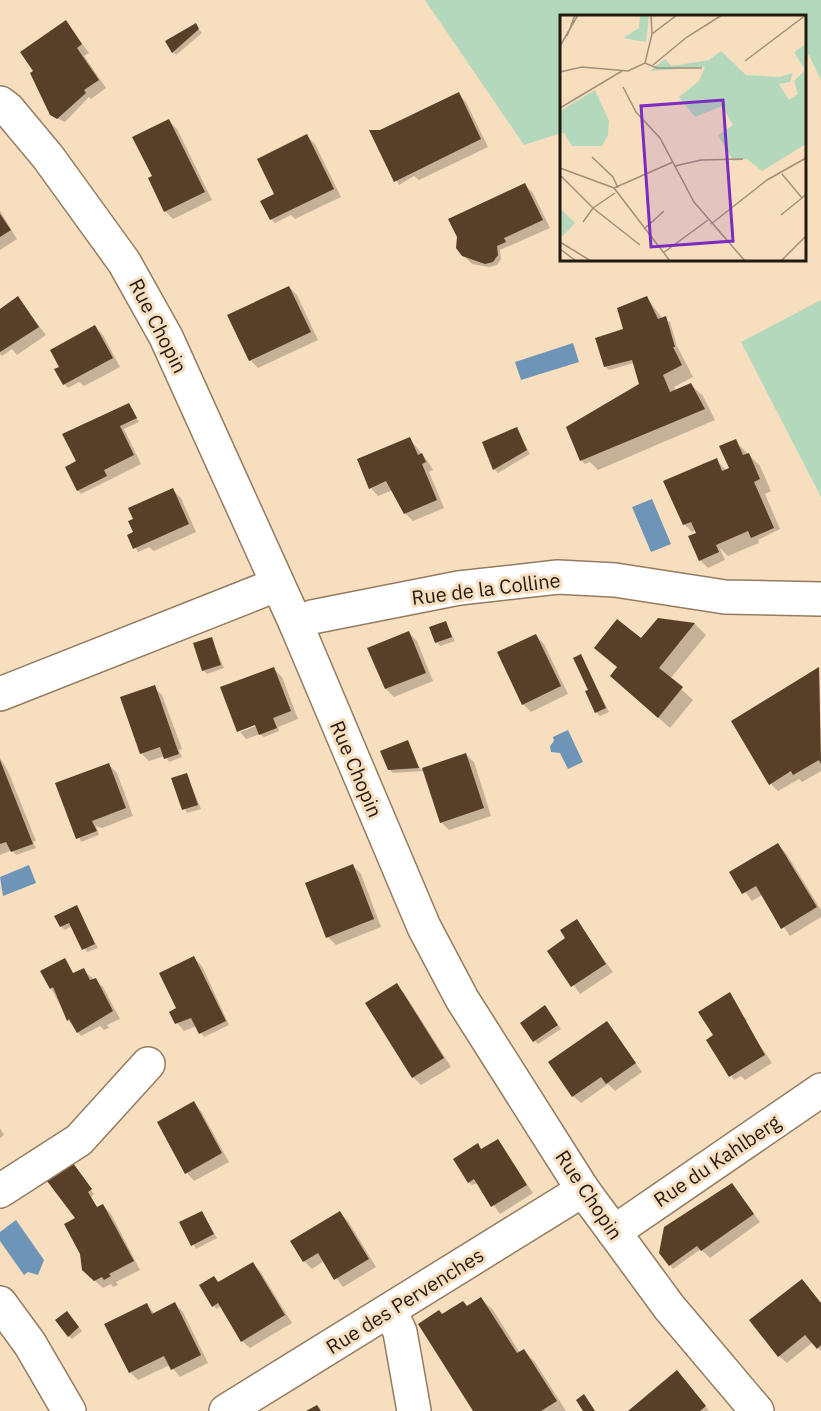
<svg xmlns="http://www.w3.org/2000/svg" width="821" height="1411" font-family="'IBM Plex Sans',sans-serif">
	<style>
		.green { fill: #b4d8bc }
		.water { fill: #6e95b8 }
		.shadow { fill: #0003 }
		.building { fill: #584028 }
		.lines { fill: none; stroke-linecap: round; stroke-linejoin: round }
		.minor-casing { stroke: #937c60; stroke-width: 36 }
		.minor { stroke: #fff; stroke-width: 33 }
		.labels { text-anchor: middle; stroke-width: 6; stroke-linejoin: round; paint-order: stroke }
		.street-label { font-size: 20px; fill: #231a0f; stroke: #f7debf }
		.inset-road { fill: none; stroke: #a29079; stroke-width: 1.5 }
		.view { fill: #7b2cbf; fill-opacity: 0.15; stroke: #7b2cbf; stroke-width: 3 }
		.inset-edge { fill: none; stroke: #231a0f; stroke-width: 3 }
	</style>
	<rect width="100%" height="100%" fill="#f7debf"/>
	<g class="green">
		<polygon points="425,0 821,0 821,80 809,55 805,56 804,16 562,16 561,133 524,145"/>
		<polygon points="821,300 821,497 741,342"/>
	</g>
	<g class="water">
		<polygon points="573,343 579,362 521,380 515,362"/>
		<polygon points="652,499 671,544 651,552 632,507"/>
		<polygon points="568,730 583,762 568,769 560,753 551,752 550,746 554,741 553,737"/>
		<polygon points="29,865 36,883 3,896 0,877"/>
		<polygon points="16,1220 44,1260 38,1275 28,1272 24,1275 0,1241 0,1232"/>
	</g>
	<g class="shadow">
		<polygon points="66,22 89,53 84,56 106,88 91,99 89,97 65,122 55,117"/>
		<polygon points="195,25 202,33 176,55 173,52"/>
		<polygon points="458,94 466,102 488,147 419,180 414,176 399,185 372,132 381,131"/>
		<polygon points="169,121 177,129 212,200 173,219 165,211 154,177"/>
		<polygon points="307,136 315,144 341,197 295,219 291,215 275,223 271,219 276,194"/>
		<polygon points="525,185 533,193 550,228 500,250 501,259 497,265 489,267 472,264 460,252"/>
		<polygon points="0,211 17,239 0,250"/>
		<polygon points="289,287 297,295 318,340 258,368 250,360"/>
		<polygon points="646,297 663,319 670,322 677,346 693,377 674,387 676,391 691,385 703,396 715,420 598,470 590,462 585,464 582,461 568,427 641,384 634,363 609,370 606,367 597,339 625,330"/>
		<polygon points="18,298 46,335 17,355 12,349 2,356 0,354 0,311"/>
		<polygon points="95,327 103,335 120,367 84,386 79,382 68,388 64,384 61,367"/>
		<polygon points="129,405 139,422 124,429 141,464 81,494 78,490 78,462 64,435"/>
		<polygon points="517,429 530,454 498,473 494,469"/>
		<polygon points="410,439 429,463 433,470 429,472 444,508 413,521 405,513 393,490 378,496 371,488"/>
		<polygon points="735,441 760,466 771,491 765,494 780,529 758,540 759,543 728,556 719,547 725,560 708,568 700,560 696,530 692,532 684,524 716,460 727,471 731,469"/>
		<polygon points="173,490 181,498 196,532 154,551 149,547 138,552 129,536 135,533"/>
		<polygon points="658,619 695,624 706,635 670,679 693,700 670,728 624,687 641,640"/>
		<polygon points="445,622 455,641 440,646 437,642"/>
		<polygon points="409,633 417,641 433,681 394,697 386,689"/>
		<polygon points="536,636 544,644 568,694 531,712 523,704"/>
		<polygon points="211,638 224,668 207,674 203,670"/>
		<polygon points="581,656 609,712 600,716 596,712"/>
		<polygon points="819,668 821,771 802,782 799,779 778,791 771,784"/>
		<polygon points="274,669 282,677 298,719 278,727 279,731 264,737 260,734 246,739 240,732 256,726"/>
		<polygon points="154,687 162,695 182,749 179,750 182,757 169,762 165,756 149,761 141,753"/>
		<polygon points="407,742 421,770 466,755 474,762 491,816 449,830 441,822 424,771 393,773 389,769"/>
		<polygon points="0,758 8,771 36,841 33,842 36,848 16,855 12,850 0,855"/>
		<polygon points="109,765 117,773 133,816 102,828 96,826 99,835 81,842 57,784"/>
		<polygon points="187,775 201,809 187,813 173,779"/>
		<polygon points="778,845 786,853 821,910 821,917 790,936 762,895 752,901 731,873"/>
		<polygon points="353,866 361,874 381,927 336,945 328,937"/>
		<polygon points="76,907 98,948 87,952 72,926 65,930 61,926"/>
		<polygon points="576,921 613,972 580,994 549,951 567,939"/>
		<polygon points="194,958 202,966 229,1025 204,1037 197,1026 184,1031 177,1023"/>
		<polygon points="83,970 103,987 120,1019 107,1025 109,1028 104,1030 100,1026 81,1036 68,1020 51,988"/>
		<polygon points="396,985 404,993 451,1067 421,1085 413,1077 367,1003"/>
		<polygon points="548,1011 561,1029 538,1044 535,1041"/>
		<polygon points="745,1017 747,1020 744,1022 772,1063 745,1080 741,1076 734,1080 708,1040"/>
		<polygon points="607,1023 642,1072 615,1091 608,1084 581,1103 573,1096"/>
		<polygon points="193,1103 201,1111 229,1162 194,1181 187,1173"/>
		<polygon points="0,1128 4,1135 0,1138"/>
		<polygon points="498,1140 533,1193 500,1214 478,1183 472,1185 469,1182 482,1150"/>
		<polygon points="73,1164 94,1194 91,1197 98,1209 103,1206 111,1214 140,1270 116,1282 118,1285 113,1287 111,1284 103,1288 92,1278 78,1219"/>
		<polygon points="732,1185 760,1222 710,1258 701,1249 673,1269 661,1253"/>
		<polygon points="202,1213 217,1238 196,1249 181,1223"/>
		<polygon points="340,1213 348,1221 376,1267 343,1287 324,1261 312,1269 304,1261"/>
		<polygon points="252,1263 260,1271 292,1323 250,1348 242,1341 221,1306 217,1309 213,1306 219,1283"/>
		<polygon points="481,1299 493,1310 520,1353 524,1351 535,1362 566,1411 475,1411 442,1316 467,1308"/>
		<polygon points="821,1303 821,1351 813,1342 787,1363 779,1356"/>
		<polygon points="146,1304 155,1314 175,1304 183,1312 208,1363 180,1377 170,1365 138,1380 130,1372"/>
		<polygon points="70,1317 82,1331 72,1339 69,1336"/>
		<polygon points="684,1380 709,1411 630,1411"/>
	</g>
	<g class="building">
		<polygon points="66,20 82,44 77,48 99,80 84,90 86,93 57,119 50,115 30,73 33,71 20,52"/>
		<polygon points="196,23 199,29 172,53 165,41"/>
		<polygon points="459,92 481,139 394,182 369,130 380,130"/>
		<polygon points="169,119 205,192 164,212 148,178 152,176 132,137"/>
		<polygon points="307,134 334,189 270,220 260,201 274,194 257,159"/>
		<polygon points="525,183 543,220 504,238 506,242 497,246 498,255 493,262 485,264 462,256 456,248 457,237 448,219"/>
		<polygon points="0,214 11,230 0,237"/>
		<polygon points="289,286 311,332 249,361 227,315"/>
		<polygon points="18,296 39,327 0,352 0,309"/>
		<polygon points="647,296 658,319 666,316 675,347 673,347 682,365 663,375 670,392 691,383 705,409 580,461 566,427 639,384 632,360 604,367 595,338 623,329 617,308"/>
		<polygon points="95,325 113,358 63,385 54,369 59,367 50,350"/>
		<polygon points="129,403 137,418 120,426 134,455 104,470 107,476 77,491 65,467 76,461 62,434"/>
		<polygon points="517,427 527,450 493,470 482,442"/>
		<polygon points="410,437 418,455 422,453 426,462 422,464 437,500 404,514 386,481 369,489 357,459"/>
		<polygon points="736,439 743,455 749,453 760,479 754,482 774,528 751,538 748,531 716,545 719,552 699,561 688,536 696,533 691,522 683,525 663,481 717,458 722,471 729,468 719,446"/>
		<polygon points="173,488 189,524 133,549 127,535 133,532 128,521 133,519 128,508"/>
		<polygon points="658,618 695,623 659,668 683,687 658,718 610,676 617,667 594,648 617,619 641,638"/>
		<polygon points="446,621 452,637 435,643 429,627"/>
		<polygon points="409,631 426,673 385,689 367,648"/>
		<polygon points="536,634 561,686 522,705 497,652"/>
		<polygon points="212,637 221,665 202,671 193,643"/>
		<polygon points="581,654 606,708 595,713 585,691 588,690 573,658"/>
		<polygon points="274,667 291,711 273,718 277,728 259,735 255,725 237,732 220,687"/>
		<polygon points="819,667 821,764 819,760 793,775 791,771 769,785 731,721"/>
		<polygon points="155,685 179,754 164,759 160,747 140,754 120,697"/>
		<polygon points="408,740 419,768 388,770 380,751"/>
		<polygon points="466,753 484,808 440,823 422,768"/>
		<polygon points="0,760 33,844 11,852 6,842 0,844"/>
		<polygon points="109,763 126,808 92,821 97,831 76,839 55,783"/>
		<polygon points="187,773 198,805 182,810 171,778"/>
		<polygon points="778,843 817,907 781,929 756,886 742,894 729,872"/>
		<polygon points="353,864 374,919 326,938 305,883"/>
		<polygon points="77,905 95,944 82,950 69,923 60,927 54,916"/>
		<polygon points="577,919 606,964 571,987 547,951 565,938 560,930"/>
		<polygon points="194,956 226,1021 199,1034 191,1018 175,1024 169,1012 176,1008 159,973"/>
		<polygon points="65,958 73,973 84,968 90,980 96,978 113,1011 77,1033 69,1019 67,1021 53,987 50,989 40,971"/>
		<polygon points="397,983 444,1058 412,1078 365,1003"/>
		<polygon points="730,992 765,1055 729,1077 706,1040 713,1035 698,1012"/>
		<polygon points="545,1005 558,1025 533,1042 520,1023"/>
		<polygon points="607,1021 636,1063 606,1084 601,1077 572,1097 548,1062"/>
		<polygon points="194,1101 222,1153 185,1174 157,1122"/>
		<polygon points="498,1139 527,1185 491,1207 474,1179 468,1183 453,1159 478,1143 481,1149"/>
		<polygon points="70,1159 92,1189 88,1192 97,1207 103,1204 134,1261 109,1274 111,1276 104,1280 102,1277 94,1281 82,1270 80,1254 64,1224 75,1218 44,1177"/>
		<polygon points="732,1183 754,1214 701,1251 697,1246 669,1266 659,1253 664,1227"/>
		<polygon points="202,1211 214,1234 191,1246 179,1222"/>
		<polygon points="340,1211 369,1259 334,1280 318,1253 303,1262 290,1241"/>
		<polygon points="253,1262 285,1315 241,1342 218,1303 212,1307 199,1285 214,1276 218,1282"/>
		<polygon points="802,1279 821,1303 821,1345 817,1349 805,1335 778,1357 749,1320"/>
		<polygon points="481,1297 517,1353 524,1349 557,1401 541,1411 473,1411 418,1324 439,1310 442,1314 463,1301 467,1306"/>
		<polygon points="175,1302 201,1355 171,1370 164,1356 129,1373 104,1324 147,1303 152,1314"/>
		<polygon points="67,1311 79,1327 68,1337 55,1320"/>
		<polygon points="677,1370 706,1406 700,1411 628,1411"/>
		<polygon points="584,1394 595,1411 583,1411 576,1400"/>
		<polygon points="317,1405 321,1411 306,1411"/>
	</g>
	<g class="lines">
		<defs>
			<g id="minor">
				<polyline points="0,103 8,109 48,157 124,262 166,337 296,624 424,927 462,999 583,1190 614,1232 669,1307 757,1411"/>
				<polyline points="296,624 312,617 459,588 558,577 615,580 725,597 821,599"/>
				<polyline points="0,694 276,585"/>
				<polyline points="0,1191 79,1140 148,1064"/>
				<polyline points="614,1232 821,1090"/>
				<polyline points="0,1303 30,1344 69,1411"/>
				<polyline points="390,1310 400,1332 414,1411"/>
				<polyline points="226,1411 583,1190"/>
			</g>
		</defs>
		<use href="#minor" class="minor-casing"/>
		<use href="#minor" class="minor"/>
	</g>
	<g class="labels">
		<g class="street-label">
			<text transform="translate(158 326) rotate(63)" y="7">Rue Chopin</text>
			<text transform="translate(486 589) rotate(-7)" y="7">Rue de la Colline</text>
			<text transform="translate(356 769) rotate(67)" y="7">Rue Chopin</text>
			<text transform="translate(717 1161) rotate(-34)" y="7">Rue du Kahlberg</text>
			<text transform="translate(589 1195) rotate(56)" y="7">Rue Chopin</text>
			<text transform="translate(405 1301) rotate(-32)" y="7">Rue des Pervenches</text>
		</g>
	</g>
	<g transform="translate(560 15)">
		<rect width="246" height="246" fill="#f7debf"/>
		<path d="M80,0H89L86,27L63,23L79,13ZM246,29V129L202,156L187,144L173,146L158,120L173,110L162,91L135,102L119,82L139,66L145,52L90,56L105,44L112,51L149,45L161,36L186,60L219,62L233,58L230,67L219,69L229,85L238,79L234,66L245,55L234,37ZM35,75L49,106L48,120L42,131H12L4,118H0V96ZM0,193L15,208L3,221L0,219Z" fill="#b4d8bc"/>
		<path class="inset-road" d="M91,0L92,19M7,21L15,0M0,31L18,0M185,46L246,0M85,48L92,19L117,0M93,50L127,22L162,0M0,57L22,52L68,56L85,48L97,53H142M63,72L76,97L100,123L134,187L185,246M0,93L62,56M32,142L53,162L58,173M115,151L141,145L183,144M0,153L54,173L110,246M222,159L242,183L246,179M0,160L33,193L80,230M54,173L113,147M221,200L242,183M23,207L33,193L55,178M151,209L207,165L246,143M84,214L104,196M0,227L31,246M0,234L16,246M103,238L148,205M221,246L246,221"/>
		<path class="view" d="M163,85L173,226L91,232L81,91Z"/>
		<rect width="246" height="246" class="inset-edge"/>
	</g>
</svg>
